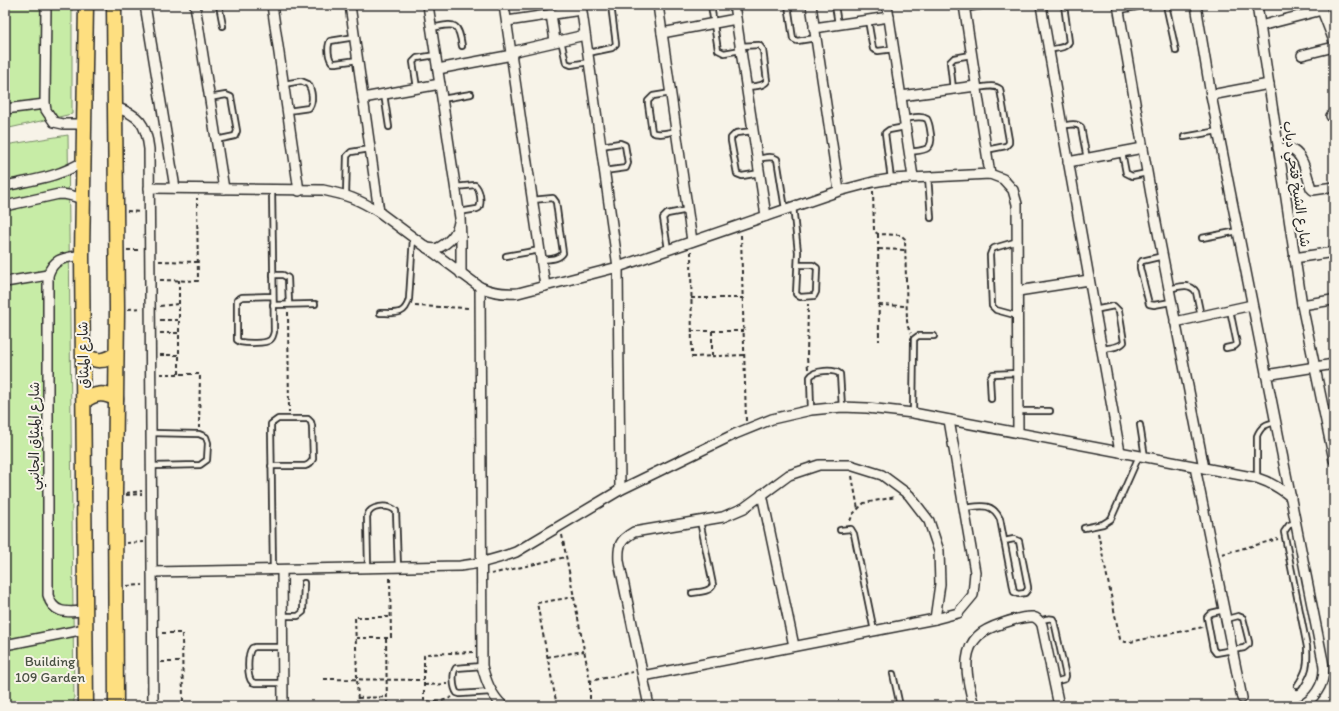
<svg xmlns="http://www.w3.org/2000/svg" width="1339" height="711" font-family="Itim,'Playpen Sans Arabic',sans-serif">
	<style>
		.green { fill: #c7eca6; stroke: #798c68 }
		.lines { fill: none; stroke-linecap: round; stroke-linejoin: round }
		.service-casing { stroke: #2b2b2b; stroke-width: 8 }
		.minor-casing { stroke: #2b2b2b; stroke-width: 12 }
		.primary-casing { stroke: #2b2b2b; stroke-width: 17 }
		.path { stroke: #2b2b2b; stroke-width: 2; stroke-dasharray: 4 3; stroke-linecap: butt }
		.service { stroke: #f7f3e8; stroke-width: 4.5 }
		.minor { stroke: #f7f3e8; stroke-width: 9 }
		.primary { stroke: #fedf80; stroke-width: 14 }
		.labels { text-anchor: middle; stroke-width: 4; stroke-linejoin: round; paint-order: stroke }
		.street-label { font-size: 14px; fill: #2b2b2b; stroke: #f7f3e8 }
		.park-label { font-size: 14px; fill: #4a5244; stroke: #f7f3e8 }
	</style>
	<rect width="100%" height="100%" fill="#f7f3e8"/>
	<filter id="ink" filterUnits="userSpaceOnUse"><feTurbulence type="fractalNoise" baseFrequency=".025" numOctaves="2"/><feDisplacementMap in="SourceGraphic" scale="8" xChannelSelector="R" yChannelSelector="G"/><feConvolveMatrix kernelMatrix="1 2 1 2 8 2 1 2 1" color-interpolation-filters="sRGB"/></filter>
	<g filter="url(#ink)">
		<g class="green">
			<polygon points="5,5 72,5 72,114 5,129"/>
			<polygon points="68,135 74,706 5,706 5,145"/>
		</g>
		<g class="lines">
			<defs>
				<g id="service">
					<polyline points="219,5 223,26"/>
					<polyline points="559,5 560,13"/>
					<polyline points="711,5 718,50 724,53 741,50"/>
					<polyline points="788,5 793,39 797,41 816,38"/>
					<polyline points="835,5 838,24"/>
					<polyline points="1166,5 1176,51"/>
					<polyline points="964,9 988,5"/>
					<polyline points="868,20 873,49 878,51 894,49"/>
					<path d="M431,28C454,24 458,20 462,46"/>
					<path d="M355,37L330,41C327,47 328,59 333,63H336L358,60"/>
					<polyline points="561,40 566,63 571,65 589,62"/>
					<path d="M740,46L759,45L763,50L767,81C763,87 753,86 747,87"/>
					<path d="M1048,50C1056,48 1065,49 1069,42L1064,5"/>
					<polyline points="588,53 612,48 616,44 611,5"/>
					<path d="M284,84L301,81L308,84C312,90 314,101 309,108L288,111"/>
					<polyline points="417,88 413,62 417,58 436,55"/>
					<path d="M977,88C985,87 994,84 1000,89L1009,140V143L1006,146L986,150"/>
					<polyline points="953,89 950,62 954,58 971,55"/>
					<path d="M671,93L653,96L648,101V104L652,132C659,136 669,132 676,131"/>
					<polyline points="384,94 389,127"/>
					<polyline points="209,98 226,95 231,97 237,131 235,136 216,140"/>
					<polyline points="442,99 471,94"/>
					<path d="M904,119C912,118 921,115 927,119C930,124 930,130 931,135C933,152 922,150 909,152"/>
					<path d="M1062,126C1068,125 1075,122 1081,127L1087,159"/>
					<polyline points="753,131 736,133 731,138 731,141 737,174 742,176 760,173"/>
					<polyline points="1184,137 1218,131"/>
					<polyline points="601,146 620,143 625,145 628,163 626,168 604,171"/>
					<polyline points="1122,152 1126,173 1132,176 1147,173"/>
					<path d="M757,159C764,158 771,155 777,159L785,209"/>
					<polyline points="928,176 931,218"/>
					<polyline points="891,179 885,133 889,130 905,127"/>
					<path d="M455,187L475,185C480,189 482,202 479,208L477,209L459,212"/>
					<path d="M272,189L274,332C273,335 273,338 270,340C265,344 246,343 240,342L237,340V300L242,297L273,296"/>
					<polyline points="346,195 347,156 351,152 370,149"/>
					<path d="M532,200L553,198L556,202L563,253C559,260 548,259 541,260"/>
					<polyline points="793,206 798,252 796,294 800,297 814,296 816,292 817,268 813,265 798,265"/>
					<polyline points="1202,238 1238,231"/>
					<polyline points="1018,241 994,248 992,250 990,255 992,306 996,310 1018,316"/>
					<polyline points="668,249 663,218 667,214 688,210"/>
					<polyline points="506,256 540,250"/>
					<polyline points="1163,256 1142,261 1140,264 1140,268 1149,304 1154,305 1171,302"/>
					<polyline points="273,275 283,275 288,278 289,304"/>
					<path d="M1169,289C1178,287 1190,282 1196,292L1201,316"/>
					<polyline points="273,305 315,304"/>
					<path d="M1094,310L1114,306L1119,311L1124,342C1119,348 1108,348 1101,349"/>
					<path d="M380,313C395,313 405,316 409,299L413,238"/>
					<polyline points="1226,348 1235,346 1237,344 1230,310"/>
					<polyline points="991,399 990,379 993,374 1018,373"/>
					<path d="M811,410L810,377C814,370 834,369 840,374L842,407"/>
					<polyline points="1018,411 1050,411"/>
					<polyline points="913,413 914,339 918,336 934,336"/>
					<polyline points="1140,425 1145,457"/>
					<polyline points="151,433 199,434 206,437 208,443 207,460 200,465 152,466"/>
					<path d="M271,466H305C309,465 311,463 313,459L312,426L311,422L308,419H278L271,424V428L273,570"/>
					<path d="M1257,478V436C1261,426 1266,424 1276,422"/>
					<path d="M965,508C980,506 992,502 1000,519L1014,592L1018,594L1025,593L1028,589V587L1019,541L1014,539L1004,541"/>
					<path d="M1296,523L1289,525L1284,532L1307,647C1308,665 1307,671 1297,686"/>
					<polyline points="1084,528 1103,524 1111,519 1139,456"/>
					<polyline points="840,530 851,529 854,534 874,631"/>
					<path d="M368,568L367,517C369,505 388,504 396,511L398,568"/>
					<path d="M692,593C699,592 710,592 713,585L700,521"/>
					<polyline points="1224,610 1211,613 1207,617 1213,649 1216,653 1244,648 1249,644 1249,642 1243,618 1238,616 1227,619"/>
					<polyline points="283,616 298,616 303,612 304,583"/>
					<path d="M1040,622C1043,619 1049,618 1053,619L1054,621L1066,676L1065,679L1054,682"/>
					<path d="M283,647H255L252,648C247,654 247,677 252,682L255,683H283"/>
					<path d="M482,666L456,668C452,673 453,688 457,693L460,694L491,692"/>
					<polyline points="893,674 900,706"/>
				</g>
				<g id="minor">
					<polyline points="46,5 45,104 46,110 54,122 63,124 84,124"/>
					<polyline points="145,5 175,188"/>
					<polyline points="195,5 224,189"/>
					<polyline points="272,5 299,191"/>
					<polyline points="350,5 379,212"/>
					<polyline points="428,5 460,218 461,237 461,274"/>
					<polyline points="504,5 545,286"/>
					<polyline points="581,5 618,267 620,490"/>
					<polyline points="658,5 692,241"/>
					<polyline points="734,5 766,216"/>
					<polyline points="811,5 839,191"/>
					<polyline points="887,5 913,177"/>
					<polyline points="964,5 990,174"/>
					<polyline points="1041,5 1062,126 1120,452"/>
					<polyline points="1118,5 1154,212 1204,468"/>
					<path d="M1196,5L1211,95L1322,656C1323,661 1324,665 1324,669C1324,685 1314,700 1300,706"/>
					<polyline points="1257,5 1302,305 1334,460"/>
					<polyline points="1320,5 1334,41"/>
					<polyline points="1119,8 1136,5"/>
					<polyline points="551,14 555,41"/>
					<polyline points="507,21 581,10"/>
					<polyline points="1260,26 1322,10"/>
					<polyline points="814,28 889,17"/>
					<polyline points="662,33 736,19"/>
					<polyline points="511,52 585,35"/>
					<polyline points="1302,55 1334,47"/>
					<polyline points="438,69 512,55"/>
					<polyline points="1211,95 1269,84"/>
					<polyline points="901,96 976,86"/>
					<polyline points="363,98 440,84"/>
					<path d="M115,107C139,115 146,123 149,149L153,706"/>
					<polyline points="5,109 45,104"/>
					<polyline points="1331,116 1334,116"/>
					<path d="M1278,148C1283,149 1290,148 1294,151C1304,157 1307,177 1311,188L1313,190L1334,187"/>
					<polyline points="1068,162 1143,148"/>
					<path d="M5,186C32,180 60,177 84,161"/>
					<path d="M149,188L323,190C347,195 358,199 379,212L480,287C493,293 504,294 518,293L618,267L839,191L873,182L891,179L990,174L1003,179L1013,190L1017,204L1018,433"/>
					<path d="M5,206L59,194C68,194 75,196 83,200"/>
					<path d="M427,248L436,249C447,244 457,235 459,222"/>
					<path d="M82,255C66,258 54,257 48,275V595C53,615 68,612 85,611"/>
					<polyline points="1294,258 1334,252"/>
					<polyline points="5,282 48,275"/>
					<path d="M480,287L482,666C486,681 491,695 503,706"/>
					<polyline points="1018,291 1089,280"/>
					<polyline points="1302,305 1332,300 1334,302"/>
					<polyline points="1175,322 1252,305"/>
					<polyline points="1266,375 1334,364"/>
					<polyline points="1195,467 1242,698"/>
					<polyline points="762,494 794,646"/>
					<polyline points="282,570 283,706"/>
					<path d="M152,572L460,566C480,564 497,559 516,552L620,490L735,434L772,419L811,410L842,407L867,408L913,413L1257,478C1270,482 1280,488 1291,497"/>
					<polyline points="5,645 85,629"/>
					<polyline points="643,676 935,619 958,613 973,595 975,572 949,420"/>
					<path d="M649,706L619,561C618,545 620,540 634,532L723,517L744,508L789,475L819,465H850L882,475L909,495L929,521L939,551L940,584L935,619"/>
					<path d="M975,706C971,699 971,692 969,685C966,668 964,650 978,636C986,627 1021,616 1033,617C1037,618 1040,621 1042,625L1059,706"/>
				</g>
				<g id="primary">
					<polyline points="86,5 82,255 86,706"/>
					<polyline points="114,5 117,309 115,494 116,706"/>
					<path d="M84,355C96,362 105,362 116,354"/>
					<path d="M84,401C95,393 104,392 116,399"/>
				</g>
			</defs>
			<use href="#service" class="service-casing"/>
			<use href="#minor" class="minor-casing"/>
			<use href="#primary" class="primary-casing"/>
			<g class="path">
				<polyline points="873,191 874,231 878,234 901,235 905,239 907,321 908,327 911,333"/>
				<polyline points="127,211 141,212"/>
				<polyline points="878,234 879,341"/>
				<polyline points="741,235 746,421"/>
				<polyline points="879,249 905,250"/>
				<polyline points="127,250 141,250"/>
				<polyline points="691,251 692,357 744,355"/>
				<polyline points="159,261 198,262"/>
				<polyline points="160,280 198,281 197,198"/>
				<polyline points="691,298 743,298"/>
				<polyline points="879,305 907,306"/>
				<polyline points="160,306 179,304"/>
				<polyline points="415,306 470,308"/>
				<polyline points="128,309 142,308"/>
				<polyline points="288,312 289,412"/>
				<polyline points="160,320 179,320"/>
				<polyline points="691,331 743,331"/>
				<polyline points="712,331 712,356"/>
				<polyline points="160,333 179,333"/>
				<polyline points="160,355 179,355"/>
				<polyline points="808,369 807,357 808,304"/>
				<polyline points="160,374 200,374 199,428"/>
				<polyline points="179,374 179,280"/>
				<polyline points="852,476 858,509"/>
				<polyline points="126,493 142,491"/>
				<polyline points="126,495 142,494"/>
				<polyline points="850,521 853,514 864,503 896,497"/>
				<polyline points="1098,533 1120,639 1125,642 1130,642 1203,627"/>
				<polyline points="562,535 590,681 633,672"/>
				<polyline points="126,543 144,542"/>
				<polyline points="1222,554 1278,539"/>
				<polyline points="491,574 566,557"/>
				<polyline points="127,586 143,585"/>
				<polyline points="162,633 182,633 183,706"/>
				<polyline points="356,638 391,638 390,577"/>
				<polyline points="386,638 387,706"/>
				<polyline points="547,657 584,651"/>
				<polyline points="161,662 182,662"/>
				<polyline points="324,679 424,680"/>
				<polyline points="424,685 447,684"/>
				<path d="M452,697C445,701 432,704 424,700V656L426,654L473,652"/>
				<polyline points="358,698 387,697"/>
				<polyline points="358,706 355,617 390,617"/>
				<polyline points="557,706 537,603 574,597"/>
				<polyline points="590,706 590,681"/>
			</g>
			<use href="#service" class="service"/>
			<use href="#minor" class="minor"/>
			<use href="#primary" class="primary"/>
		</g>
	</g>
	<g class="labels">
		<g class="street-label">
			<text transform="translate(1297 184) rotate(82)" y="5">شارع الشيخ فتحي دياب</text>
			<text transform="translate(83 355) rotate(-91)" y="5">شارع الميثاق</text>
			<text transform="translate(34 436) rotate(-90)" y="5">شارع الميثاق الجانبي</text>
		</g>
		<g class="park-label">
			<text x="50" y="666">Building<tspan x="50" dy="16">109 Garden</tspan></text>
		</g>
	</g>
	<rect width="1339" height="711" fill="none" stroke="#f7f3e8" stroke-width="20"/>
	<rect x="10" y="10" width="1319" height="691" fill="none" stroke="#2b2b2b" stroke-width="1.5" filter="url(#ink)"/>
</svg>
